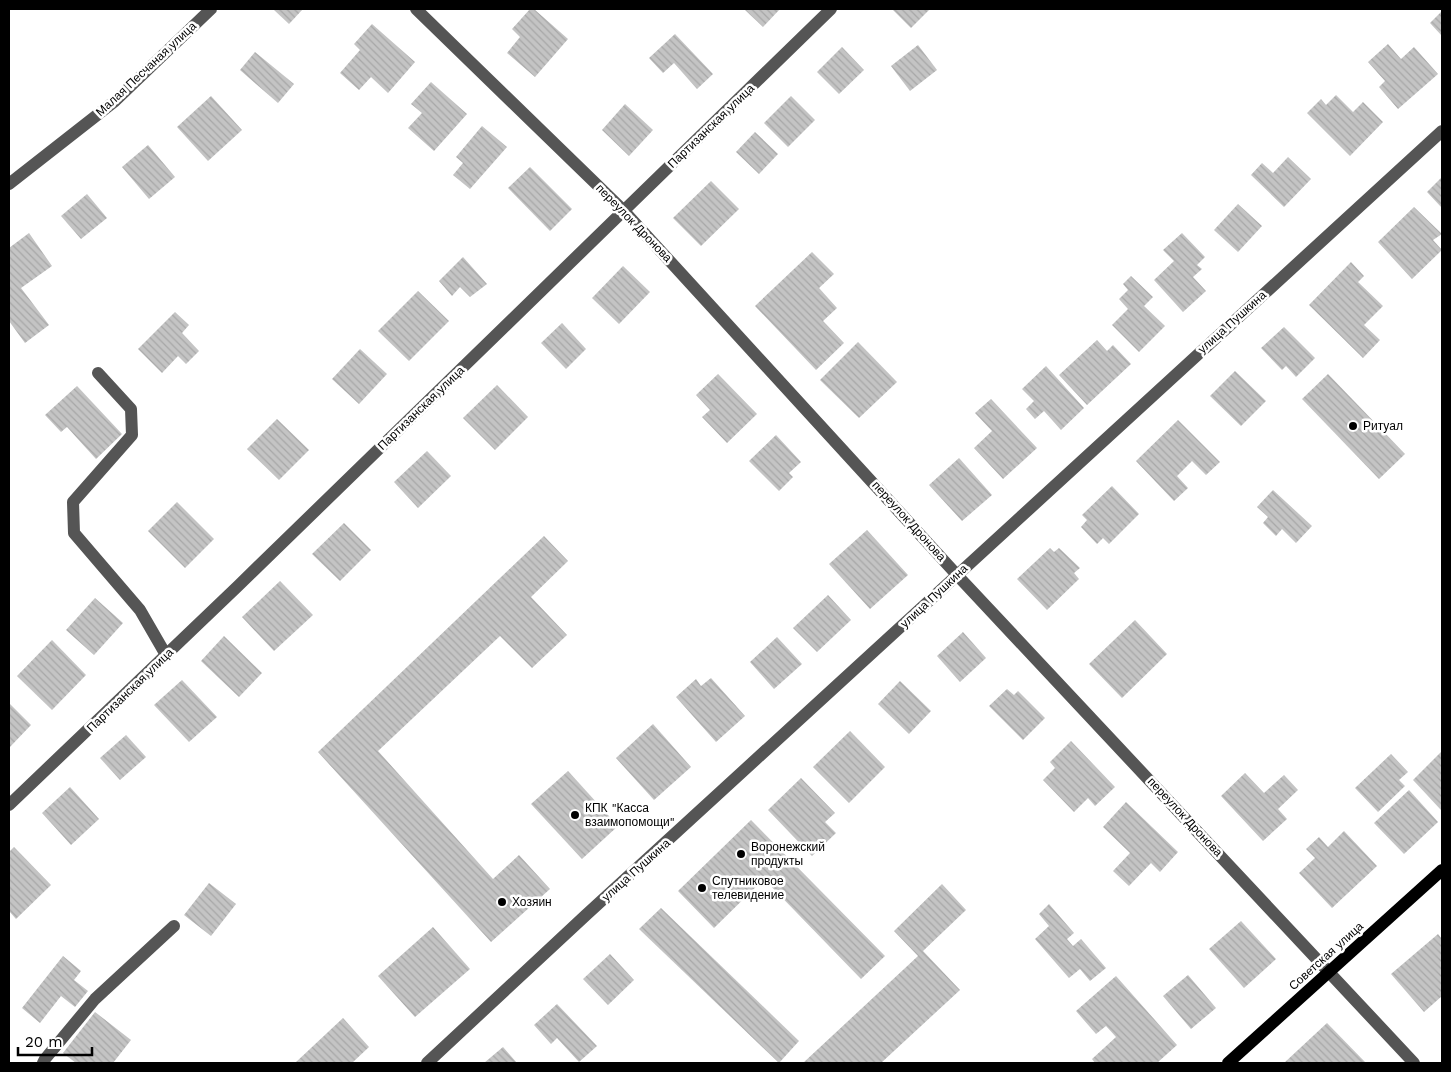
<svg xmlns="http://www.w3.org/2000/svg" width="1451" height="1072" font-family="'Work Sans',sans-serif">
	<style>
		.building { fill: url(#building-back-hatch) }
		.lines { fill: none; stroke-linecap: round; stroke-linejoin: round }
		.minor { stroke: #555; stroke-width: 12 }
		.major { stroke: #000; stroke-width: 12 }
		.poi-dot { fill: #000; stroke: #fff; stroke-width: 2 }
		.labels { text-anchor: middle; stroke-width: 5; stroke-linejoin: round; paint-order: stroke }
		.street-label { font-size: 12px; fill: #000; stroke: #fff }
		.poi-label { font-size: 12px; fill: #000; stroke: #fff; text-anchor: start }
	</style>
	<defs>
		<pattern id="building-back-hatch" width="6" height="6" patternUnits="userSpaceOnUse" patternTransform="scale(1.25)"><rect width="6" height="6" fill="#c4c4c4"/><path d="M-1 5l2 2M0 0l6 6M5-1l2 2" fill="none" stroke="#a7a7a7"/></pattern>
	</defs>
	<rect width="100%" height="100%" fill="#fff"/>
	<g class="building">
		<polygon points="273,9 303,9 289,24"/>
		<polygon points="530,9 534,9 568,39 535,77 507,53 520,37 512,29"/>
		<polygon points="744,9 780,9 763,27"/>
		<polygon points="892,9 930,9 911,28"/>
		<polygon points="1442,11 1442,36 1430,23"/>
		<polygon points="372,24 415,62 388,93 371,77 359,90 340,73 360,50 354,44"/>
		<polygon points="675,34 713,74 697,89 674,63 663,73 649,58"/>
		<polygon points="1388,44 1401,59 1414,47 1438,74 1398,109 1379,87 1385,81 1368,62"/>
		<polygon points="918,45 937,70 910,91 891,66"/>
		<polygon points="842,47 864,70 839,94 817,72"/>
		<polygon points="255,52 294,84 278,103 240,70"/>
		<polygon points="431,82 467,114 434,151 408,128 422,113 411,104"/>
		<polygon points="1336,95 1353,112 1363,102 1383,122 1350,156 1307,113 1321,99 1326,105"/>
		<polygon points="211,96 242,130 208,161 177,127"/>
		<polygon points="791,96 815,120 788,147 764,123"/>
		<polygon points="625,104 653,130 629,156 602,130"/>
		<polygon points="482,126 507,147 470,189 453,175 463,163 456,157"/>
		<polygon points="755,132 778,154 759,174 736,152"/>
		<polygon points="148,145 175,177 149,199 122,167"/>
		<polygon points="1288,157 1311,179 1284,207 1251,175 1262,163 1273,173"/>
		<polygon points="530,167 572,209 550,231 508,188"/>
		<polygon points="1442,177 1442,208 1427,192"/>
		<polygon points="711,181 739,209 701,246 673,218"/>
		<polygon points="87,194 107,218 81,239 61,216"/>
		<polygon points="1238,204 1262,226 1238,252 1214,230"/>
		<polygon points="1414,207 1442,234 1433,240 1442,250 1412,279 1378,242"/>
		<polygon points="29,233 52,266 21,288 49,325 25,343 9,321 9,248"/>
		<polygon points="1182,233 1205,257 1197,265 1202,269 1193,277 1206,291 1183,312 1154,280 1174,261 1163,250"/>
		<polygon points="812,252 834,274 819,288 837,308 823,321 844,343 816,370 755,306"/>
		<polygon points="463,257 487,284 470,297 460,287 452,296 439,281"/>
		<polygon points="1351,262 1364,276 1358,282 1383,306 1364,325 1380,340 1363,358 1309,305"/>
		<polygon points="623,266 650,292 619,324 592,298"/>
		<polygon points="1131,276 1153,297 1144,306 1165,326 1139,352 1112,325 1128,309 1119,299 1128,290 1123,284"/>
		<polygon points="418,291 449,321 409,361 378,331"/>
		<polygon points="175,312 189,325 182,333 199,351 186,364 178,356 162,373 138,349"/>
		<polygon points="562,323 586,349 566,369 541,343"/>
		<polygon points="1284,327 1315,358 1296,377 1286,366 1282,370 1261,348"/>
		<polygon points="1097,340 1107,351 1113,345 1131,364 1087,405 1059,375"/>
		<polygon points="858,342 897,382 859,418 820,380"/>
		<polygon points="360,349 387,374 359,404 332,379"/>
		<polygon points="1046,366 1084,408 1061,430 1044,411 1035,419 1026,409 1034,401 1022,389"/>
		<polygon points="1235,371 1266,401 1241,426 1210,396"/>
		<polygon points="718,374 757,414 727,443 702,417 710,410 696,395"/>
		<polygon points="1328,374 1405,454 1379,479 1302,399"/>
		<polygon points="497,385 528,417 495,450 463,418"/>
		<polygon points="77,386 122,434 96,459 67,427 61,432 45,415"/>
		<polygon points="991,399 1037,448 1003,479 974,448 992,431 975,413"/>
		<polygon points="277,419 309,450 279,480 247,449"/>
		<polygon points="1178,420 1220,462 1206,475 1192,461 1177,476 1188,488 1174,501 1136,461"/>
		<polygon points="776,435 801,462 789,473 793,477 779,491 749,461"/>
		<polygon points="427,451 451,476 418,508 394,482"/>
		<polygon points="959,458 992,495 962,521 929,485"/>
		<polygon points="1112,486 1139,514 1109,544 1103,538 1097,544 1081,527 1087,520 1082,515"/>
		<polygon points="1273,490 1312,526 1296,543 1282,529 1276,536 1263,523 1268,517 1257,507"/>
		<polygon points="177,502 214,539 185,568 148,531"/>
		<polygon points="344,523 371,550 340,581 312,554"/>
		<polygon points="867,530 908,575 870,609 829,564"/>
		<polygon points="544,536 568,561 531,597 567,635 532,668 500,636 378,751 493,879 519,855 550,889 491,942 318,752"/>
		<polygon points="1050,548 1054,552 1059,548 1080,568 1074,573 1079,579 1047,610 1017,579"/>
		<polygon points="280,581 313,615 274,651 242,617"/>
		<polygon points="828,595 851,620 817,652 793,628"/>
		<polygon points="95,598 123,623 94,655 66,630"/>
		<polygon points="1135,620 1167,654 1122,698 1089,664"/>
		<polygon points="963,632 986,658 960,682 937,656"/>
		<polygon points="224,636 262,673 239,697 201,661"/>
		<polygon points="777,637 802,664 774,689 750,662"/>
		<polygon points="52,640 86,675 52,710 17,676"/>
		<polygon points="711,678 745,716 716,742 676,697 696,679 701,686"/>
		<polygon points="182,680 217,717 189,742 154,705"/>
		<polygon points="900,681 931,711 909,734 878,704"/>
		<polygon points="1007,689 1014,695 1018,691 1045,718 1023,740 989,706"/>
		<polygon points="9,703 31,725 9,748"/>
		<polygon points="653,724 691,767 654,800 616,758"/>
		<polygon points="850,731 885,767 849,803 813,767"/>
		<polygon points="126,735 146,757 120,780 100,758"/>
		<polygon points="1071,741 1115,787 1095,806 1088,798 1074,812 1043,780 1055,768 1050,762"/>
		<polygon points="1442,751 1442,811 1413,780"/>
		<polygon points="1391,754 1408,772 1399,780 1405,786 1378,812 1355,788"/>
		<polygon points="568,771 618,826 582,859 531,804"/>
		<polygon points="1245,773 1264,793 1284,775 1298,790 1278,809 1287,819 1263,841 1221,796"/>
		<polygon points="801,778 835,813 825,822 836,833 812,856 768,810"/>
		<polygon points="70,787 99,819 71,845 42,813"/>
		<polygon points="1409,790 1438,822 1404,854 1374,823"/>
		<polygon points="1126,802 1178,852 1160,872 1151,863 1129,886 1113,871 1130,853 1103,827"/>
		<polygon points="751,820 885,956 861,979 764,879 714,928 678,891"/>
		<polygon points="1344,831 1377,866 1332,908 1299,873 1315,858 1306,849 1319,837 1328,847"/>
		<polygon points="14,847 51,885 16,919 9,911 9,852"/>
		<polygon points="209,883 236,904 211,936 184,915"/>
		<polygon points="942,884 966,910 923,951 960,990 881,1063 803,1063 918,956 894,931"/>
		<polygon points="1049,904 1074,933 1067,939 1073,946 1081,939 1106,968 1090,981 1080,969 1069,978 1035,939 1049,926 1039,914"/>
		<polygon points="661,908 799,1041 779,1063 639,929"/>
		<polygon points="1241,921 1276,959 1244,988 1209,949"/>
		<polygon points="433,927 470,969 415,1017 378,976"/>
		<polygon points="1438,934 1442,939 1442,996 1424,1012 1391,974"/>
		<polygon points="610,954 634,980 608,1005 583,979"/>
		<polygon points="63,956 81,971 74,980 88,991 75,1007 61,996 40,1023 22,1008"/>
		<polygon points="1188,975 1216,1008 1191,1029 1163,996"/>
		<polygon points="1116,976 1177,1045 1157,1063 1095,1063 1092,1059 1116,1037 1106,1026 1096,1034 1076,1011"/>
		<polygon points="557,1004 597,1046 579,1062 557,1038 551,1044 534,1025"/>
		<polygon points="95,1012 131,1040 113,1063 76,1063 63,1053"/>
		<polygon points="343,1018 369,1047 352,1063 295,1063"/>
		<polygon points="1327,1023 1366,1063 1284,1063"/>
		<polygon points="503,1047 517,1063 484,1063"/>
	</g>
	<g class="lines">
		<g class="minor">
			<polyline points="416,9 624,211 957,575 1414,1063"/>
			<polyline points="9,184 115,101 211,9"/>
			<polyline points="98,373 131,409 132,435 73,502 74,533 140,610 166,655"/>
			<polyline points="9,805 238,586 831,9"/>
			<polyline points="43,1063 45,1059 95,999 174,926"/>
			<polyline points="427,1063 586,915 1442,131"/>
		</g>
		<polyline class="major" points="1228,1063 1442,870"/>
	</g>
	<g class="poi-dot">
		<circle cx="1353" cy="426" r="5"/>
		<circle cx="575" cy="815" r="5"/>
		<circle cx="741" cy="854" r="5"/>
		<circle cx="702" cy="888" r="5"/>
		<circle cx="502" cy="902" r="5"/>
	</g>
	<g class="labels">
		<g class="street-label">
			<text transform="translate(146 69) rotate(-43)" y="4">Малая Песчаная улица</text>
			<text transform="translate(711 126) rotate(-44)" y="4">Партизанская улица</text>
			<text transform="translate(634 223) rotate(46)" y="4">переулок Дронова</text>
			<text transform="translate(1232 322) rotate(-42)" y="4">улица Пушкина</text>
			<text transform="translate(421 408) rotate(-44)" y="4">Партизанская улица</text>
			<text transform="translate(909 521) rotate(48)" y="4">переулок Дронова</text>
			<text transform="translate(934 596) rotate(-43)" y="4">улица Пушкина</text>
			<text transform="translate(130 690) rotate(-44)" y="4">Партизанская улица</text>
			<text transform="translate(1185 817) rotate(47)" y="4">переулок Дронова</text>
			<text transform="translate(636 870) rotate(-42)" y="4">улица Пушкина</text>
			<text transform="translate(1326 956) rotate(-42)" y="4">Советская улица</text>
		</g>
		<g class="poi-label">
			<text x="1363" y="430">Ритуал</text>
			<text x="585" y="812">КПК "Касса<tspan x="585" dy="14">взаимопомощи"</tspan></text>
			<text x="751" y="851">Воронежский<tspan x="751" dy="14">продукты</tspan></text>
			<text x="712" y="885">Спутниковое<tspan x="712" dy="14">телевидение</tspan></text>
			<text x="512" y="906">Хозяин</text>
		</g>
	</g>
	<rect width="1451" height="1072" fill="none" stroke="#000000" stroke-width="20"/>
	<path d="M18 1047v8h74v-8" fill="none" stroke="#000000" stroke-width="2.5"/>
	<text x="25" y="1047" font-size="15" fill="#000000" stroke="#ffffff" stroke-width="4" paint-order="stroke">20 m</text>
</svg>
